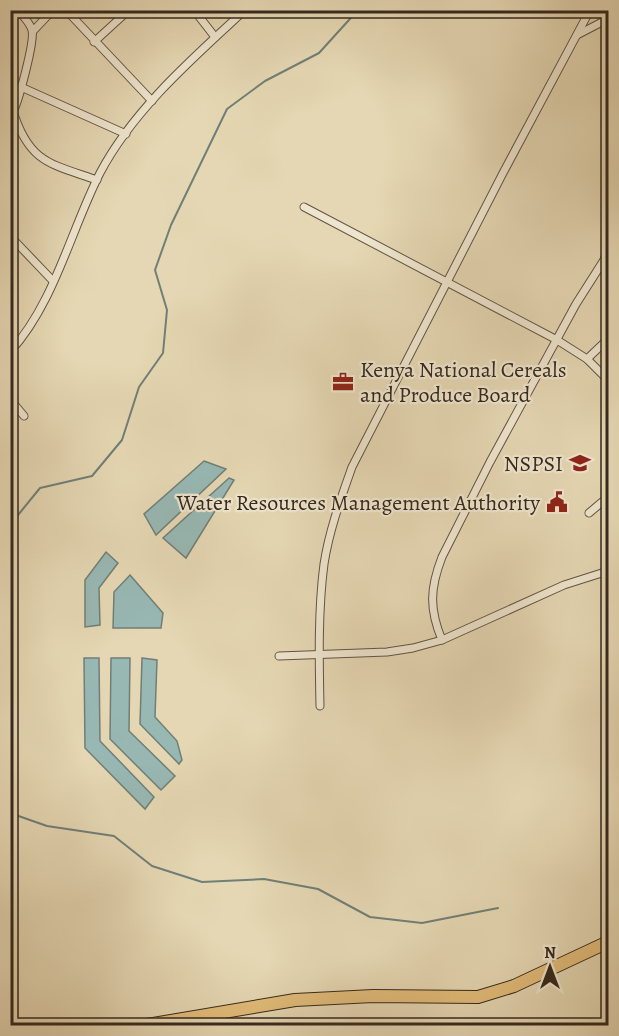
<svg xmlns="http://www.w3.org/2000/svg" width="619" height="1036" font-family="Alegreya,serif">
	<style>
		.water { fill: #98b8b4; stroke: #707f78; stroke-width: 1.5 }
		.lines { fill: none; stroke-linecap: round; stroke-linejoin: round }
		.stream { stroke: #707f78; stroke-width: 2 }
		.street-casing { stroke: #615443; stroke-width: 9 }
		.highway-casing { stroke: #35291e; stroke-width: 14 }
		.street { stroke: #eee5ce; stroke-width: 7 }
		.highway { stroke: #e2bc7a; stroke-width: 12 }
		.labels { text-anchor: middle; stroke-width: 4.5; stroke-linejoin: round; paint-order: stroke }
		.poi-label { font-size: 22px; fill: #35291e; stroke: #eee5ce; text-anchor: end }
	</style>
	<rect width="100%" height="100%" fill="#e5d7b3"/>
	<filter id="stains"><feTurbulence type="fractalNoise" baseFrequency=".00333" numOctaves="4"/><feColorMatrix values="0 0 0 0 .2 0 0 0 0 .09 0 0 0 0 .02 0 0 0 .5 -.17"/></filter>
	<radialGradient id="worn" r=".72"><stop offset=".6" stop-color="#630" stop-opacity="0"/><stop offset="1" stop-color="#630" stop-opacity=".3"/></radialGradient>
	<g class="water">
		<polygon points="204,461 226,469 156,535 144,514"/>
		<polygon points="229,478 234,480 186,558 163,538"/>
		<polygon points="106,552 118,563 99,588 100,625 85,627 85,580"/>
		<polygon points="130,575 163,613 161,628 113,628 114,592"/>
		<polygon points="84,658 99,658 100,741 154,797 145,809 85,748"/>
		<polygon points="111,658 130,658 129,731 175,776 161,790 110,739"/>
		<polygon points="142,658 157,660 155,717 177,741 182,760 179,764 140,724"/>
	</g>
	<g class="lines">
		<g class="stream">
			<polyline points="10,541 18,515 40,488 92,476 122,440 139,387 163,353 167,310 155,270 171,225 227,109 265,81 319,53 358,10"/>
			<polyline points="10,813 47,826 114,836 152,866 202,882 264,879 318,889 370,917 422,923 498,908"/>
		</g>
		<defs>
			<g id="street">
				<polyline points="66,10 152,101"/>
				<polyline points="194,10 215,37"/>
				<polyline points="33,31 53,10"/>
				<polyline points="577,35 602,22 608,17"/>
				<polyline points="94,42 129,10"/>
				<polyline points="21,87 126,134"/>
				<path d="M13,111C29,163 51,164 97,180"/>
				<path d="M12,114C18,104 35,41 32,30C30,23 23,16 18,10"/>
				<polyline points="304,207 557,340 587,359 608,380"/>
				<polyline points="10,236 53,281"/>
				<polyline points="608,248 604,260 608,257"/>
				<path d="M10,352C55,302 70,232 100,173C133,110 193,58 245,10"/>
				<polyline points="587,359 608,339"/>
				<polyline points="10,399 24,416"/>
				<polyline points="589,513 608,497"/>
				<path d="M442,640C429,609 430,588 442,557L490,462L576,304L604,260"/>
				<polyline points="279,656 387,652 413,648 442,640 564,585 608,571"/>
				<path d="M320,706C319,659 318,610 324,564C329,531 341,498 352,467L503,173L590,10"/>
			</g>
			<polyline id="highway" points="141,1026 295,1000 373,996 478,997 514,986 608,942"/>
		</defs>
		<use href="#street" class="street-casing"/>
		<use href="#highway" class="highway-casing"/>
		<use href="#street" class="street"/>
		<use href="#highway" class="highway"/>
	</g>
	<defs>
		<symbol id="office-bare" viewBox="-9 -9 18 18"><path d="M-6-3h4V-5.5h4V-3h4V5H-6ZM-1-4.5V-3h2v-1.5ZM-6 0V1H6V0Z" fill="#8f2418" stroke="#eee5ce" stroke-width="2.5" paint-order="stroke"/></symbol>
		<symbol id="university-bare" viewBox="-9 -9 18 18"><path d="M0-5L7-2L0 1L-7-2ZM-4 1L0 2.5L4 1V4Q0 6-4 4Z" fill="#8f2418" stroke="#eee5ce" stroke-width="2.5" paint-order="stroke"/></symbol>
		<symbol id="civic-bare" viewBox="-9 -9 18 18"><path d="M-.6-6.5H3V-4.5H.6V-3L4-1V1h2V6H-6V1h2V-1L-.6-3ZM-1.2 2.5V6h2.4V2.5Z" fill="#8f2418" stroke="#eee5ce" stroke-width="2.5" paint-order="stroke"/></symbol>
	</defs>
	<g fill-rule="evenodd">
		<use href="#office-bare" x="328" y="367" width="30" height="30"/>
		<use href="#university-bare" x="565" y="448" width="30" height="30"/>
		<use href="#civic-bare" x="542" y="487" width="30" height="30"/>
	</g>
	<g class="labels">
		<g class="poi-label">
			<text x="360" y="377" text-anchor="start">Kenya National Cereals<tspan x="360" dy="25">and Produce Board</tspan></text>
			<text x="563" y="471">NSPSI</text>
			<text x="540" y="510">Water Resources Management Authority</text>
		</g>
	</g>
	<rect width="619" height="1036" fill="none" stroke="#e5d7b3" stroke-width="36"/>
	<rect x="12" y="12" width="595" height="1012" fill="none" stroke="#35291e" stroke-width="3"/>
	<rect x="18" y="18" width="583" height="1000" fill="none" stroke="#35291e" stroke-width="1.5"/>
	<g transform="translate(550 967)" stroke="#eee5ce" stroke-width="4.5" paint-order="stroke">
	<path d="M0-4.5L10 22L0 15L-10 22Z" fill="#35291e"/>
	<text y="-9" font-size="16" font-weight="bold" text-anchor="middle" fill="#35291e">N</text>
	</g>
	<rect width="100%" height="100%" filter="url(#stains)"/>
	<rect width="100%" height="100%" fill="url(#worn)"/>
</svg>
